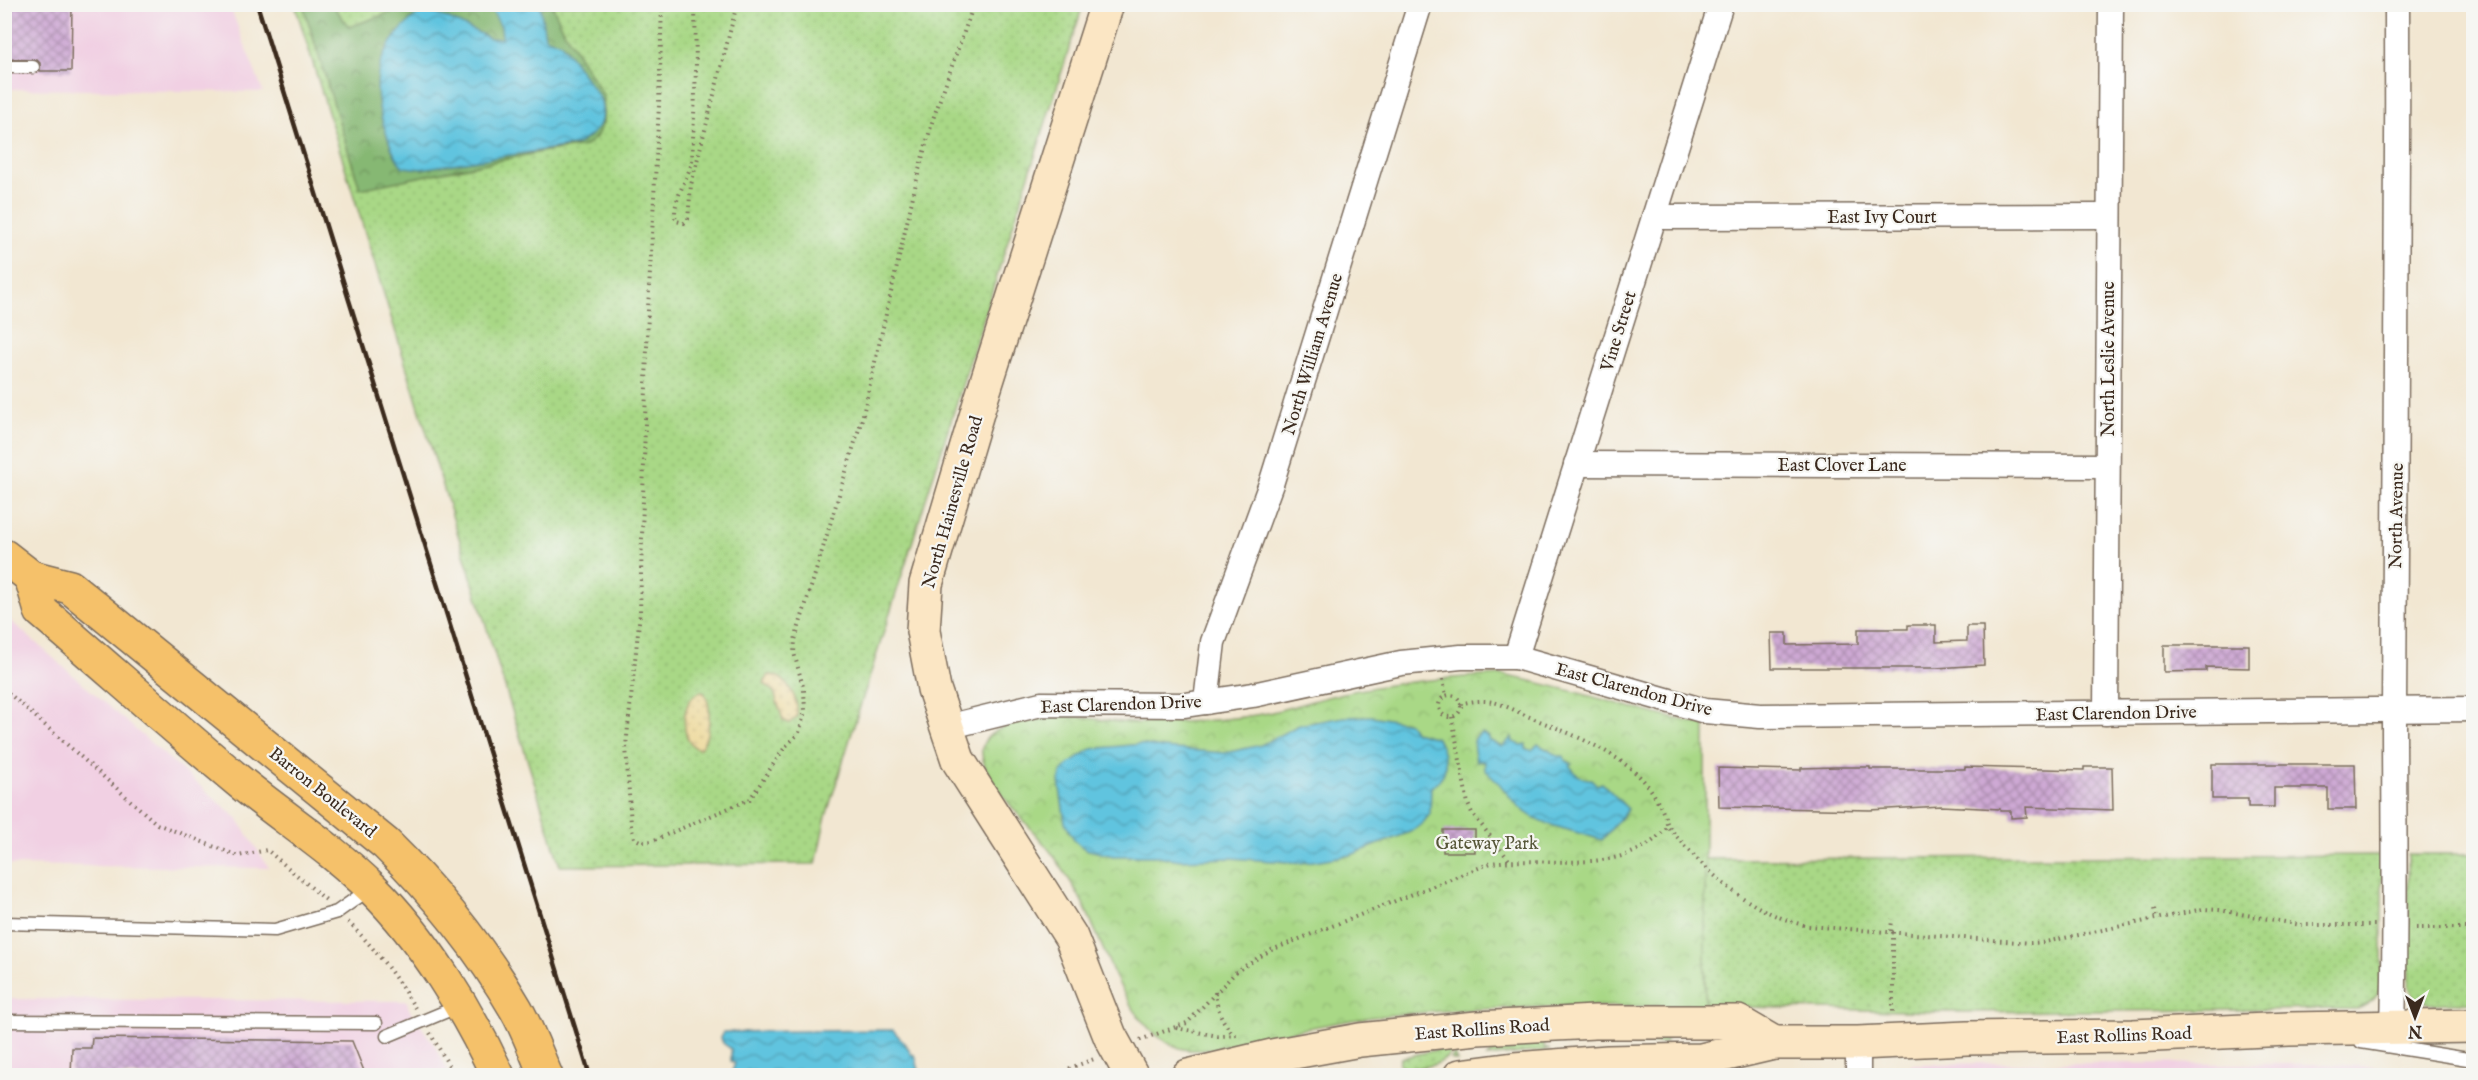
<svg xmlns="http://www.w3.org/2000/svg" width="2478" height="1080" font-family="'IM FELL English',serif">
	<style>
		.built { fill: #f1d0e3 }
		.grass { fill: url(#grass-dots); stroke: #728152; stroke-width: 1.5 }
		.forest { fill: url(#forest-crowns); stroke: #607148; stroke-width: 1.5 }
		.sand { fill: url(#sand-dots); stroke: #94825e; stroke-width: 1.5 }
		.park { fill: url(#park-crowns); stroke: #728152; stroke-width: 1.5 }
		.water { fill: url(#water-waves); stroke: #4e777e; stroke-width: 1.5 }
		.building { fill: url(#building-cross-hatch) }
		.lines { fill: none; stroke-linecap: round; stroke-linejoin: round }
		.service-casing { stroke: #7b6c5d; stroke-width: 15 }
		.minor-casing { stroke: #7b6c5d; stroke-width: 27 }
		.secondary-casing { stroke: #7b6c5d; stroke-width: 36 }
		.primary-casing { stroke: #7b6c5d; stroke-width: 36 }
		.path { stroke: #7b6c5d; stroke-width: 4; stroke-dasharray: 1.5 4.5; stroke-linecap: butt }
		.service { stroke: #fff; stroke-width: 12 }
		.minor { stroke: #fff; stroke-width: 24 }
		.secondary { stroke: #fbe6c4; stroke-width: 33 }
		.primary { stroke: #f5c16b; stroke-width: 33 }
		.rail { stroke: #3b2a1e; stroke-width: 4.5 }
		.labels { text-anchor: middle; stroke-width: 4.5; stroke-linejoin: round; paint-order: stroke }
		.street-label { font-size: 18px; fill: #3b2a1e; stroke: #f6f6f2 }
		.park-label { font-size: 18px; fill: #565638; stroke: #f6f6f2 }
	</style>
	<defs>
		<pattern id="grass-dots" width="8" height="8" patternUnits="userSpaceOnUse" patternTransform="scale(1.5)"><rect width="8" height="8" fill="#a9d886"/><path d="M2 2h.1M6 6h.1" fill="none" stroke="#92ba73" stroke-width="1.8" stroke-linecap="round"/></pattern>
		<pattern id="forest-crowns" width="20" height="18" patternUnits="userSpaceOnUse" patternTransform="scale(1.5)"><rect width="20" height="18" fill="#86b873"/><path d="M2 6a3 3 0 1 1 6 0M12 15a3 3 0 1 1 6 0" fill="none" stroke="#6f965e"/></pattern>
		<pattern id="sand-dots" width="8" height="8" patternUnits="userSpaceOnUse" patternTransform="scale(1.5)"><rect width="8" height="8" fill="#eeda9e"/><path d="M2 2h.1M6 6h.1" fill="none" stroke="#cdbb88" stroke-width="1.8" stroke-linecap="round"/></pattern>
		<pattern id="park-crowns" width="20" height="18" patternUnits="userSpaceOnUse" patternTransform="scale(1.5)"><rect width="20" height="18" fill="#a9d886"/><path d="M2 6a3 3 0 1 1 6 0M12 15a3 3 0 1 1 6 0" fill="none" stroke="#92ba73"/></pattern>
		<pattern id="water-waves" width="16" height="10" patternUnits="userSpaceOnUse" patternTransform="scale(1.5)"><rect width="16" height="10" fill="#61c4df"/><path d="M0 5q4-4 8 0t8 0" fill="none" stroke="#519fb4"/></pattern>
		<pattern id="building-cross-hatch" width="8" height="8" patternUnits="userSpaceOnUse" patternTransform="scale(1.5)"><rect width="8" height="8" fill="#cea9d4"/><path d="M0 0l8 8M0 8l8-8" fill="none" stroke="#a88aab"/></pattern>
	</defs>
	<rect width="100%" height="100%" fill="#f6f6f2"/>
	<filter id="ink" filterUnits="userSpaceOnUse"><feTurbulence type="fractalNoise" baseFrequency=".0167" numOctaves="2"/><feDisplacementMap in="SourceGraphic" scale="12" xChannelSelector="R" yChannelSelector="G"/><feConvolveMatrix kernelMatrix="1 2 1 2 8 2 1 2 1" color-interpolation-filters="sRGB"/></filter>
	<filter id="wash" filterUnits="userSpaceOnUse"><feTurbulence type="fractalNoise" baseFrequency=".008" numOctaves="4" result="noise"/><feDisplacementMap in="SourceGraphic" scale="24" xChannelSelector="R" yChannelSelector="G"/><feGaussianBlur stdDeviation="1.35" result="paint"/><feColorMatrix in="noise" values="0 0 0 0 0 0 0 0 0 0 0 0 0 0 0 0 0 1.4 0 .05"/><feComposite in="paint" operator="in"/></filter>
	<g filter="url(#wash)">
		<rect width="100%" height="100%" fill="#f2e7d2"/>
		<g class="built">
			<polygon points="229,4 263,92 5,89 5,5"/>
			<polygon points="4,615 237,818 269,868 5,865"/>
			<polygon points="5,999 407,1001 409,1009 435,1046 450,1075 5,1076"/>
			<polygon points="2010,1063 2327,1064 2473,1073 2474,1075 1892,1075 1899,1069 1914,1064"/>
		</g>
		<g class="grass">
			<polygon points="295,5 1083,5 852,732 825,820 816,864 560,866"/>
			<polygon points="2408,854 2473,854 2473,1002 2429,1004 2416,998 2409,987"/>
			<path d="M2382,855V983C2379,997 2370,1004 2357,1009L1942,1012L1705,1006L1703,859Z"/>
			<polygon points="1588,1037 1667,1038 1665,1043 1601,1045"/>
			<path d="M1544,1040V1048L1550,1050L1487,1057L1493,1051L1492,1048C1478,1046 1462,1041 1455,1056L1457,1061L1451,1059L1458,1046L1463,1044Z"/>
			<path d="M1449,1047L1453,1050C1441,1068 1426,1066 1406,1069L1399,1064L1401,1058Z"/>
		</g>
		<polygon class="forest" points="303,5 333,5 349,27 405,7 452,12 458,5 552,5 564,31 604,97 603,123 596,137 586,146 546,151 360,189"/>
		<g class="sand">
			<path d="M769,675C788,675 799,701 797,717L789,723L783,720L774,692L764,683Z"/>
			<path d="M703,692C713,704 710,739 699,749C678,743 680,694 703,692Z"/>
		</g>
		<path class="park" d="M1502,675C1571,687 1636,712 1705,725V1006C1605,1007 1501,1005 1402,1014C1352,1018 1303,1029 1254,1039C1233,1044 1204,1054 1183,1049C1123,1034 1103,933 1074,887C1066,875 1059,862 1050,851C1033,828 973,774 983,745C991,721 1053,715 1075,717C1094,718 1113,722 1132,723C1144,723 1156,722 1168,722C1202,722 1235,719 1268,713C1299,706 1328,695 1359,690C1406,681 1454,677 1502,675Z"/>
		<g class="water">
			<path d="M489,5H540L545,37L561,43L600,98C608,122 596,134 576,145L421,169L403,167C393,156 390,144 385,130C367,77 379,42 424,10L447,18L490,38H502L501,27Z"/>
			<path d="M1372,716L1409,723L1415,732L1437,738C1447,757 1451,775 1431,787L1430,814L1422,824L1410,832L1351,855L1301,863L1230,858L1180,860L1157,856H1113L1085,849L1075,841L1065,823L1059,781L1062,772L1069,764L1091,749L1140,744L1163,748L1225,753L1261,745L1299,725L1344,717Z"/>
			<path d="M1482,733L1489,737V740L1502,747L1512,737L1513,742L1522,745L1526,744V749L1532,750L1538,744L1558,756H1564L1565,760L1572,764L1570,766C1576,774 1580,779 1591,779L1597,785L1602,783L1628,809L1602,840C1579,832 1542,826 1524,811C1509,799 1501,782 1485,770V762L1476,761C1474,749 1469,739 1482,733Z"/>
			<polygon points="893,1030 906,1045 911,1054 915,1055 920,1074 731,1075 735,1063 731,1061 731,1049 723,1043 721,1038 724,1032"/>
		</g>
		<g id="blocks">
			<g class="building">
				<polygon points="4,4 72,4 71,71 40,71 40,63 37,60 4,59"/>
				<polygon points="1908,625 1936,625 1936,642 1967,641 1967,626 1983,626 1984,665 1936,668 1772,668 1771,633 1787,633 1787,645 1858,644 1858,629 1908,629"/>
				<polygon points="2164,645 2249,645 2249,668 2206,667 2206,671 2164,672"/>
				<polygon points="2212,764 2355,764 2356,809 2328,809 2328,788 2274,788 2274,807 2248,807 2248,799 2212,799"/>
				<polygon points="1836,767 1870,767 1870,769 1965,769 1965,767 2084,770 2084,767 2112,767 2113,810 2026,807 2027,817 2011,818 2011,811 2000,811 2000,809 1941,806 1870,810 1719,807 1718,768 1801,770 1801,768"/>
				<rect x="1443" y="830" width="32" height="22"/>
				<polygon points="92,1038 352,1041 366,1076 71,1076 72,1048 91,1048"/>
			</g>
		</g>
	</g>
	<g filter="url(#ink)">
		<use href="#blocks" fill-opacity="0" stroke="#7b6c5d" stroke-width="1.5"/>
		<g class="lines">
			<defs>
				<g id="service">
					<polyline points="4,67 33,67"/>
					<polyline points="4,923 275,930 337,912 371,888"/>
					<polyline points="4,1021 376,1023"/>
					<polyline points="387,1036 459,1006"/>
					<polyline points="2361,1042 2474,1060"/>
				</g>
				<g id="minor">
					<polyline points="1654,217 2109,216"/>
					<polyline points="1576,464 2107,466"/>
					<polyline points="1516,657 1721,4"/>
					<polyline points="1206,702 1213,642 1272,481 1420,4"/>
					<polyline points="2106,713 2111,4"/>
					<polyline points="947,727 1041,704 1185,705 1253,695 1401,663 1461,657 1516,657 1705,711 1760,716 2474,709"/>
					<path d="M2393,1028C2396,921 2394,815 2394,709C2395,474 2398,239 2397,4"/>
					<polyline points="1858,1043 1858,1076"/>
				</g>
				<g id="secondary">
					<polyline points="1107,4 980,403 926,584 923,631 934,689 958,760 1071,937 1110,1036 1132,1076"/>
					<polyline points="1188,1076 1272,1056 1360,1040 1477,1028 1595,1022 1738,1022 1774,1043"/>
					<polyline points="1460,1076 1514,1069 1608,1062 1701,1060 1774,1043 1858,1043 1967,1038 2133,1036 2289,1029 2474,1026"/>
				</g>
				<g id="primary">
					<path d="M4,556L31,577L70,587L386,844C437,894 480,947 516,1009C528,1030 536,1053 546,1076"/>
					<path d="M31,577L41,611C108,668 173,727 241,783C284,818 332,849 372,888C423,938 468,1011 498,1076"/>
				</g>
			</defs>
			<use href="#service" class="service-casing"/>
			<use href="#minor" class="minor-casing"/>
			<use href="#secondary" class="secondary-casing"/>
			<use href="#primary" class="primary-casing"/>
			<g class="path">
				<polyline points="662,4 659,105 648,309 640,613 626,746 631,825 634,838 642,842 652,841 750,799 785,747 799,733 805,711 804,690 794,653 795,640 862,419 919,170 933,119 974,4"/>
				<path d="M695,4L696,69L692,162C687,181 671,202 676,221L684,223L688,219L691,185L737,4"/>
				<polyline points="1443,679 1446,696"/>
				<polyline points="4,689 157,824 238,856 267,850 326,900"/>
				<circle cx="1450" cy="706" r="11"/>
				<path d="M1460,704C1471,701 1482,700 1493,702C1505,705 1516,711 1527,716C1564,731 1608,747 1638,775C1653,789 1662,807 1668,826"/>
				<polyline points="1452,717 1468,804 1472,813 1509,860"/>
				<polyline points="2154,909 2156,919"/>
				<path d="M348,922C375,948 396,977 415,1008"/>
				<polyline points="2416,928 2474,928"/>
				<polyline points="1891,931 1892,919"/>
				<polyline points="1893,932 1893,1015"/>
				<path d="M1215,992C1217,1010 1222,1022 1234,1035"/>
				<polyline points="1176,1028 1218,1036 1239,1035"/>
				<polyline points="430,1033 455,1076"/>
				<path d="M1140,1040L1187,1023L1237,971L1269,951L1491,863C1549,855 1626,879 1668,826C1707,873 1747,912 1808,926L2031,943L2045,942L2203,909L2219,910L2301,925H2376"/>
				<polyline points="1060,1076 1070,1068 1094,1059"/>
			</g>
			<use href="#service" class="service"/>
			<use href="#minor" class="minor"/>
			<use href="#secondary" class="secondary"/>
			<use href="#primary" class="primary"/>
			<polyline class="rail" points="257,4 590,1076"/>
		</g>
	</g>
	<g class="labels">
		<g class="street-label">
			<text x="1882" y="223">East Ivy Court</text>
			<text transform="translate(1618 331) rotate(-73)" y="6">Vine Street</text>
			<text transform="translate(1312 354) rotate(-73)" y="6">North William Avenue</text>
			<text transform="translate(2108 359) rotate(-90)" y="6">North Leslie Avenue</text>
			<text x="1842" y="471">East Clover Lane</text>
			<text transform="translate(952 502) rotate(-74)" y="6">North Hainesville Road</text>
			<text transform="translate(2396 516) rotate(-89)" y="6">North Avenue</text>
			<text transform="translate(1634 689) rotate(15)" y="6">East Clarendon Drive</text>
			<text transform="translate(1121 704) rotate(-2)" y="6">East Clarendon Drive</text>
			<text transform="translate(2116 713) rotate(-1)" y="6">East Clarendon Drive</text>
			<text transform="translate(323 792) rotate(39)" y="6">Barron Boulevard</text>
			<text transform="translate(1482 1029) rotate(-4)" y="6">East Rollins Road</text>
			<text transform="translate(2124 1035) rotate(-2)" y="6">East Rollins Road</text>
		</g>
		<g class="park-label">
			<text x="1487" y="849">Gateway Park</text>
		</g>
	</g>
	<rect width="2478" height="1080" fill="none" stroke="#f6f6f2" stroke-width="24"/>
	<g transform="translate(2415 1017) rotate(180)" stroke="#f6f6f2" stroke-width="4.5" paint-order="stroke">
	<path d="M0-4.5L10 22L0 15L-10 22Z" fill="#3b2a1e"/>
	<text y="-9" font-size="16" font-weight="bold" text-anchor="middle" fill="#3b2a1e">N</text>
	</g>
</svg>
